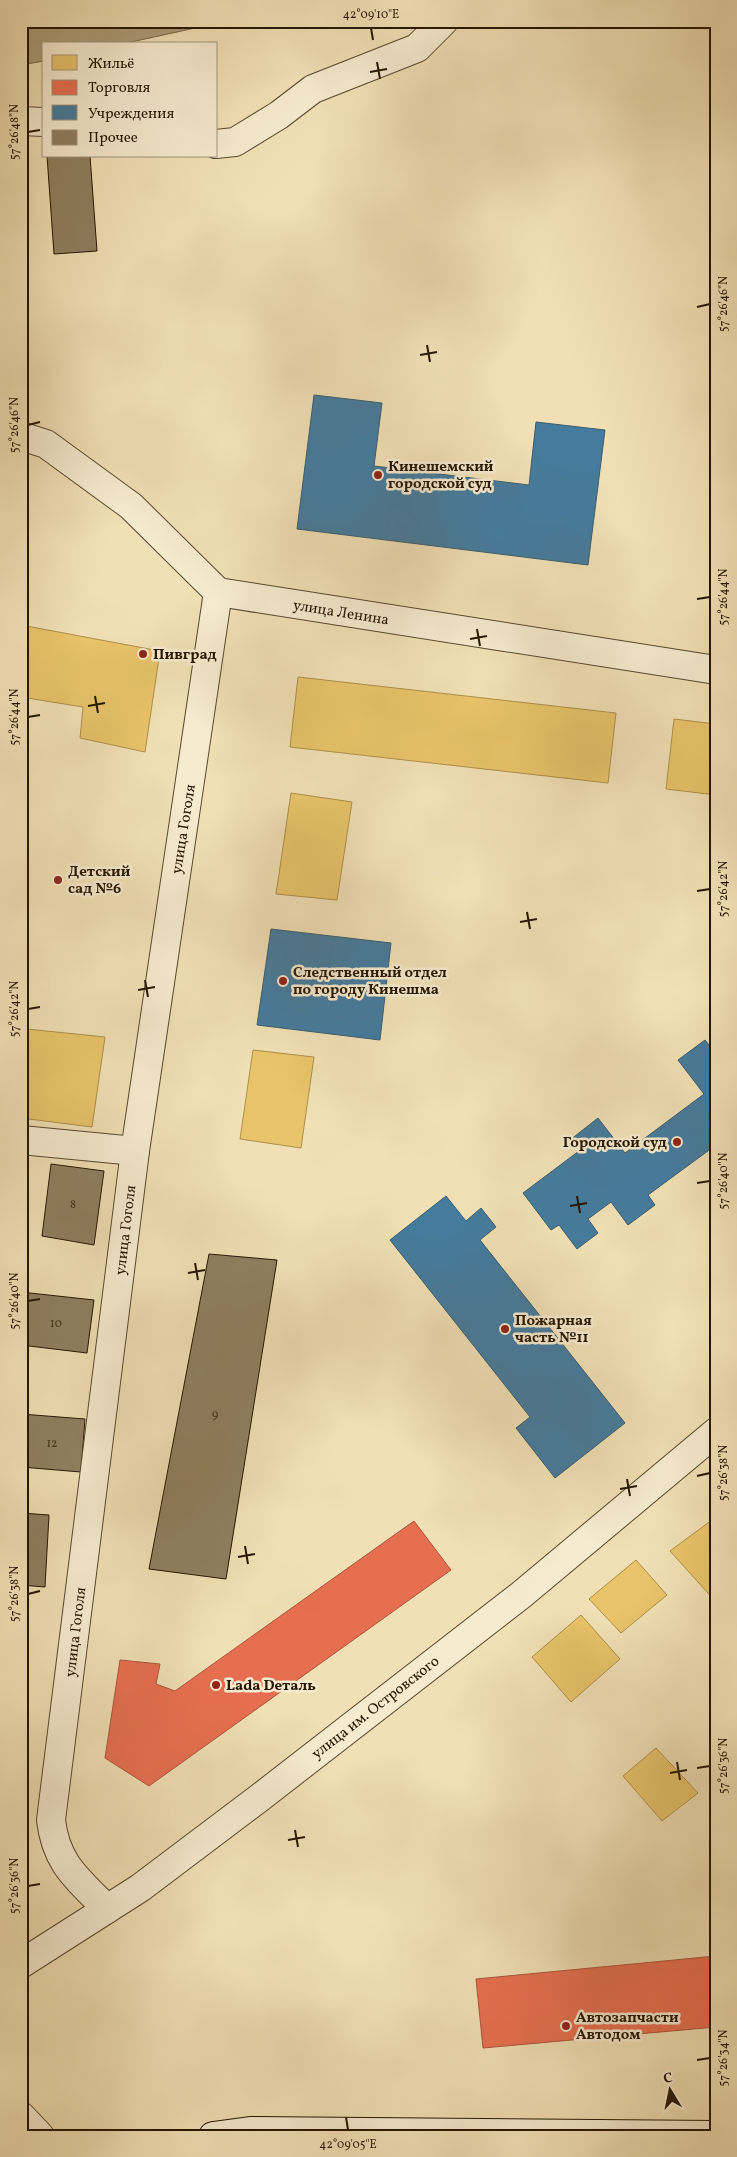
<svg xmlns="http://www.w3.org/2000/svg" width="737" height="2157" font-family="Vollkorn,serif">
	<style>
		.water { fill: #ac9b78; stroke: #766648 }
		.homes { fill: #e9c46a; stroke: #ae904a }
		.shops { fill: #e76f51; stroke: #ad5439 }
		.public { fill: #457b9d; stroke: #3b5d6e }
		.building { fill: #8f7f5f; stroke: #251601 }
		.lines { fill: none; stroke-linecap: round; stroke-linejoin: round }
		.minor-casing { stroke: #58482e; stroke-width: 30 }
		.tertiary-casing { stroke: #58482e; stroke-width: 30 }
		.secondary-casing { stroke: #251601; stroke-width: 30 }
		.minor { stroke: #f6ebcf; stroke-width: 28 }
		.tertiary { stroke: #f6ebcf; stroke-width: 28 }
		.secondary { stroke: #f6ebcf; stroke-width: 28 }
		.ticks { fill: none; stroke: #251601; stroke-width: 2 }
		.poi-dot { fill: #8f2418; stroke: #f6ebcf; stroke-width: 2 }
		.labels { text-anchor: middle; stroke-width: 5; stroke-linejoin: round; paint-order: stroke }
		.number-label { font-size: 12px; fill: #403018 }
		.poi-label { font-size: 15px; font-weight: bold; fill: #251601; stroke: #f6ebcf; text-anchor: start }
		.street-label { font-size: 15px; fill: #251601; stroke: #f6ebcf }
		.neatline { fill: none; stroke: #251601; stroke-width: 2 }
		.ticks-label { font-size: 12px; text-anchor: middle; fill: #251601 }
	</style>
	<rect width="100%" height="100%" fill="#f1e0b5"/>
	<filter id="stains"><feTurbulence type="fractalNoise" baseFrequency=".004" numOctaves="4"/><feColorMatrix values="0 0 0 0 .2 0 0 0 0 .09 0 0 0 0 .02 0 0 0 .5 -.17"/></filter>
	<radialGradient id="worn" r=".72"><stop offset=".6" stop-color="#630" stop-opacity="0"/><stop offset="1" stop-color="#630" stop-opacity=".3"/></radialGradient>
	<polygon class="water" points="21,21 227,21 122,44 44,44 44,61 21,65"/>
	<g class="homes">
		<polygon points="21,625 160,651 145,752 80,738 83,707 21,697"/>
		<polygon points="298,677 616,713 608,783 290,747"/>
		<polygon points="674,719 716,724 716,795 666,789"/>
		<polygon points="291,793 352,802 337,900 276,894"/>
		<polygon points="27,1029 105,1037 92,1127 21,1118 21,1067"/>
		<polygon points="253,1050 314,1057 301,1148 240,1139"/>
		<polygon points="716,1517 716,1602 670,1551"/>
		<polygon points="636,1560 667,1595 621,1633 589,1599"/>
		<polygon points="581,1615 620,1659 571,1702 532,1657"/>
		<polygon points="656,1748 698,1793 662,1821 623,1776"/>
	</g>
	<g class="shops">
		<polygon points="414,1521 451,1570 149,1786 105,1758 120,1660 160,1664 156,1684 175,1691"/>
		<polygon points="716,1956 716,2027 483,2048 476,1979"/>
	</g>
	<g class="public">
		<polygon points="314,395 382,403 374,466 529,485 536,422 605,430 588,565 297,529"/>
		<polygon points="271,929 391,943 380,1040 257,1025"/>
		<polygon points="705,1040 713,1050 716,1048 716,1145 648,1195 655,1205 628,1225 611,1202 588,1219 598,1233 577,1249 559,1225 551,1230 523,1193 579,1151 570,1140 598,1118 625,1153 704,1094 678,1060"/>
		<polygon points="446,1196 466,1221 481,1208 496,1227 480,1240 625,1423 555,1478 516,1428 530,1417 390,1240"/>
	</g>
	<g class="building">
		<polygon points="47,156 90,156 97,251 54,254"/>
		<polygon points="51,1164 104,1171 94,1245 42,1236"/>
		<polygon points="209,1254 277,1260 226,1579 149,1569"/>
		<polygon points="21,1292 94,1300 87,1353 21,1345"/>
		<polygon points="21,1414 85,1419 81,1472 21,1467"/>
		<polygon points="21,1513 49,1515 45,1587 21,1585"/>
	</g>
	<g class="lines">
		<defs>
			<g id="minor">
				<polyline points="21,121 44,122"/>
				<polyline points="216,144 235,142 279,115 313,89 417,48 444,21"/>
				<polyline points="21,436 46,444 131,506 218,592 716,670"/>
				<polyline points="21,1140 135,1151"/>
				<path d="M107,1909C78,1879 56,1864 51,1820L135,1151L218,592"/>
			</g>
			<g id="tertiary">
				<polyline points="21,1964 140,1888 258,1799 521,1595 716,1432"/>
				<polyline points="21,2116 40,2136"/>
			</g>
			<polyline id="secondary" points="213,2136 250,2131 716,2135"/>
		</defs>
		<use href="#minor" class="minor-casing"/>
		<use href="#tertiary" class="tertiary-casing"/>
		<use href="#secondary" class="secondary-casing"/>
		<use href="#minor" class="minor"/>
		<use href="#tertiary" class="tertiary"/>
		<use href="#secondary" class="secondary"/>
	</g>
	<path class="ticks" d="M371,28L373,40M377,62L380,79M370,72L387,69M28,132L40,130M697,307L710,304M427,345L430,362M420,355L437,352M28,425L40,422M697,599L710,597M477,629L480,646M470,639L487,636M95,696L98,713M88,706L105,703M28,717L40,715M697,891L710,889M527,912L530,929M520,922L537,919M145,980L148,997M138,990L155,987M28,1009L40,1007M697,1183L710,1181M577,1196L580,1213M570,1206L587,1203M195,1263L198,1280M188,1273L205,1270M28,1301L40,1299M697,1476L710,1473M627,1479L630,1496M620,1489L637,1486M245,1546L248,1564M238,1557L255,1554M28,1594L40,1591M677,1762L680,1780M697,1768L710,1766M670,1773L687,1770M295,1830L298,1847M288,1840L305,1837M28,1886L40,1884M697,2060L710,2058M346,2117L348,2130"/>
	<g class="poi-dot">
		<circle cx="378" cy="475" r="5"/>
		<circle cx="143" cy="654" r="5"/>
		<circle cx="58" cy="880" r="5"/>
		<circle cx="283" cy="981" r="5"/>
		<circle cx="677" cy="1142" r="5"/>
		<circle cx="505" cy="1329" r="5"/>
		<circle cx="216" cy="1685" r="5"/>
		<circle cx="566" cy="2026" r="5"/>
	</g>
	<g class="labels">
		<g class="number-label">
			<text x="73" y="1208">8</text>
			<text x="56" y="1327">10</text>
			<text x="215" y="1418">9</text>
			<text x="52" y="1447">12</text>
		</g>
		<g class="poi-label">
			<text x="388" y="471">Кинешемский<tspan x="388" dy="17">городской суд</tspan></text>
			<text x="153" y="659">Пивград</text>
			<text x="68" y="876">Детский<tspan x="68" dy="17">сад №6</tspan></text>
			<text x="293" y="977">Следственный отдел<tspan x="293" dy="17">по городу Кинешма</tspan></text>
			<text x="667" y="1147" text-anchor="end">Городской суд</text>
			<text x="515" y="1325">Пожарная<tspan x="515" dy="17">часть №11</tspan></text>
			<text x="226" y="1690">Lada Dеталь</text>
			<text x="576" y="2022">Автозапчасти<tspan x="576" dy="17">Автодом</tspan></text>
		</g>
		<g class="street-label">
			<text transform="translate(341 612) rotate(9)" y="5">улица Ленина</text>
			<text transform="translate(183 829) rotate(-81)" y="5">улица Гоголя</text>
			<text transform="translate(125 1230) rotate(-83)" y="5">улица Гоголя</text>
			<text transform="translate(75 1632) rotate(-83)" y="5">улица Гоголя</text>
			<text transform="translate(375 1707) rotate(-38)" y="5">улица им. Островского</text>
		</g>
	</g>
	<rect width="737" height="2157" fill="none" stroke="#f1e0b5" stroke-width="55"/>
	<rect x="42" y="42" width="175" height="115" fill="#f6ebcf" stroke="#a2967d"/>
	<rect x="52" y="55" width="25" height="15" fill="#e9c46a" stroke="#a2967d"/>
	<text x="88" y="68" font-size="15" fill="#251601">Жильё</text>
	<rect x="52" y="80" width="25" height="15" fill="#e76f51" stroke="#a2967d"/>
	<text x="88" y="92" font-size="15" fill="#251601">Торговля</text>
	<rect x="52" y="105" width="25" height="15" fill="#457b9d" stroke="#a2967d"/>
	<text x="88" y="118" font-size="15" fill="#251601">Учреждения</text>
	<rect x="52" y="130" width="25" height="15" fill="#8f7f5f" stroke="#a2967d"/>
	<text x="88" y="142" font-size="15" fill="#251601">Прочее</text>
	<g transform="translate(670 2090) rotate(350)" stroke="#f6ebcf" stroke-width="4" paint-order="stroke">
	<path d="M0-4L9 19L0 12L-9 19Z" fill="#251601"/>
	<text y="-8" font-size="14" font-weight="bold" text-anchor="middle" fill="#251601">С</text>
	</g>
	<rect x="28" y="28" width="682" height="2102" class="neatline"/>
	<g class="ticks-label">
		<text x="371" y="18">42°09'10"E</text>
		<text transform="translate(14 132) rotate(-90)" y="4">57°26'48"N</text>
		<text transform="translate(723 304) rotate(-90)" y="4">57°26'46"N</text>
		<text transform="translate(14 425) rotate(-90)" y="4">57°26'46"N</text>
		<text transform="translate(723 597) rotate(-90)" y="4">57°26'44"N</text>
		<text transform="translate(14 717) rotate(-90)" y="4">57°26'44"N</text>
		<text transform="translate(723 889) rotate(-90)" y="4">57°26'42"N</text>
		<text transform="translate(14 1009) rotate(-90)" y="4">57°26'42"N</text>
		<text transform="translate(723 1181) rotate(-90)" y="4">57°26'40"N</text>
		<text transform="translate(14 1301) rotate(-90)" y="4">57°26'40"N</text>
		<text transform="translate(723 1473) rotate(-90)" y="4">57°26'38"N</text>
		<text transform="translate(14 1594) rotate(-90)" y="4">57°26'38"N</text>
		<text transform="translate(723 1766) rotate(-90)" y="4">57°26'36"N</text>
		<text transform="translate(14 1886) rotate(-90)" y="4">57°26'36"N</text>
		<text transform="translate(723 2058) rotate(-90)" y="4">57°26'34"N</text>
		<text x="348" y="2148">42°09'05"E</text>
	</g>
	<rect width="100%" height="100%" filter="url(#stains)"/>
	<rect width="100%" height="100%" fill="url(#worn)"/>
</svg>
